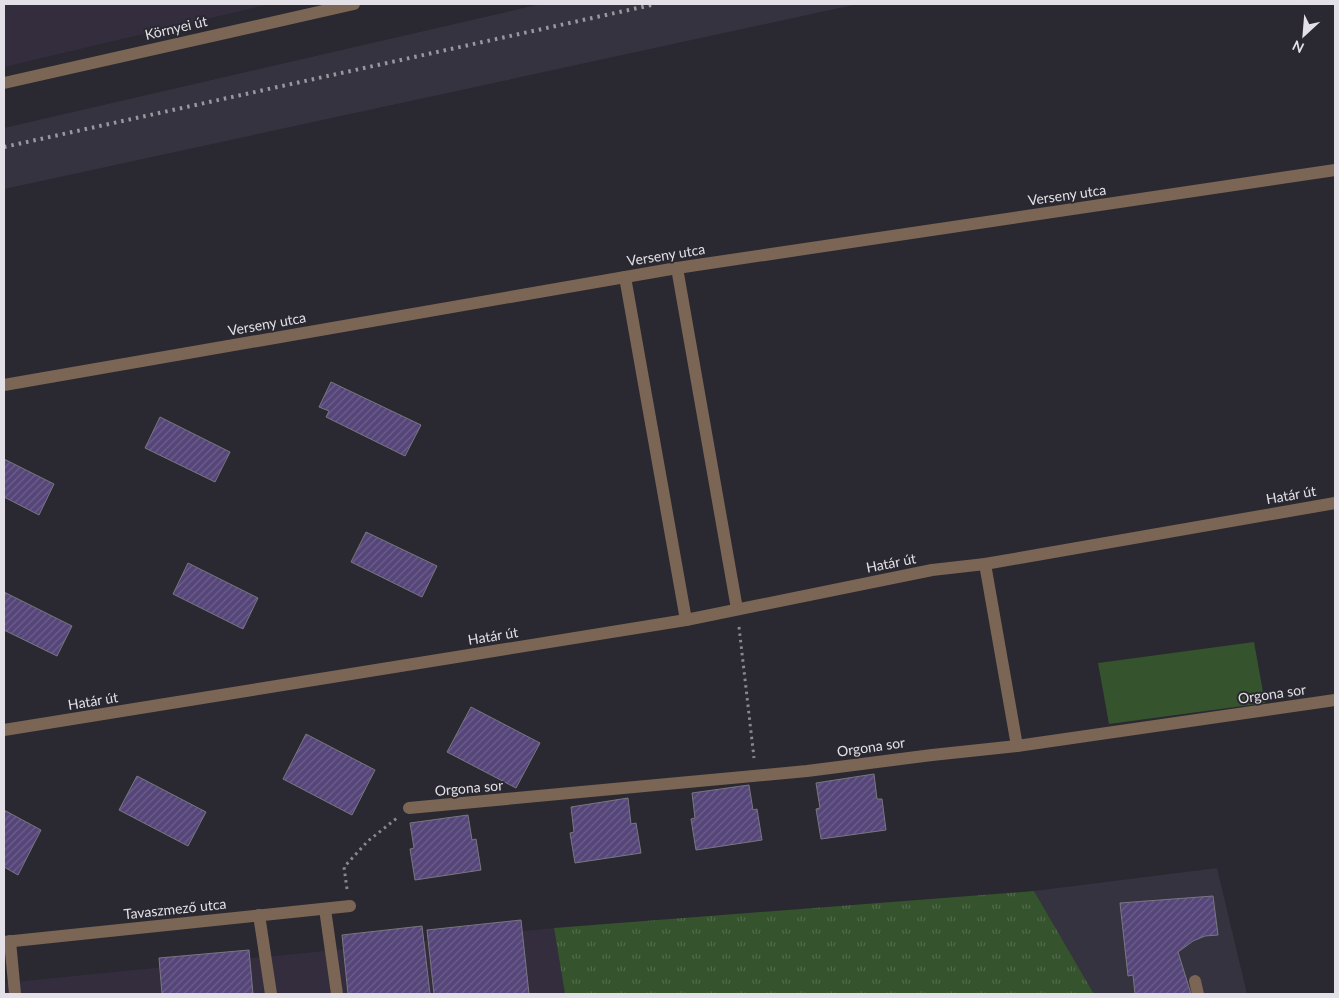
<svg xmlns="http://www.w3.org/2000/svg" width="1339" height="998" font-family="Lato,sans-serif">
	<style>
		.built { fill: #363340 }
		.industrial { fill: #332d3e }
		.grass { fill: url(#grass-tufts) }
		.green { fill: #35532d }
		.building { fill: url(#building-hatch); stroke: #797780 }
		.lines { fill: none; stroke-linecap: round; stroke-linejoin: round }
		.path { stroke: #8a888f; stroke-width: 3; stroke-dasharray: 2.5 4; stroke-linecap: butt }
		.service { stroke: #7b6554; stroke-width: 12 }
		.minor { stroke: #7b6554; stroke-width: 12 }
		.rail { stroke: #9a989f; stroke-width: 4; stroke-dasharray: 2.5 5; stroke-linecap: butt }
		.labels { text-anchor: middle; stroke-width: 4; stroke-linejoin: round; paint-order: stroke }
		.street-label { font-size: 14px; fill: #e3e1e7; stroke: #2a2830 }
	</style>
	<defs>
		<pattern id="grass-tufts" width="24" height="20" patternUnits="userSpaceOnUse" patternTransform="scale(1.25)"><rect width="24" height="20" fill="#35532d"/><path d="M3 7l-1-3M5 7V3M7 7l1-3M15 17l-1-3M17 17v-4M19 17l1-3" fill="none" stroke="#526b4b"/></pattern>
		<pattern id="building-hatch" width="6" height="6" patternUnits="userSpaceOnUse" patternTransform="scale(1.25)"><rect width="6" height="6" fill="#554579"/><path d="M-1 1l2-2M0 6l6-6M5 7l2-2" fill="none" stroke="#6d608c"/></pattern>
	</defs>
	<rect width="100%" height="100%" fill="#2a2830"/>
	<g class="built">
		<polygon points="541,4 858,4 4,189 4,128"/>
		<polygon points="1217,868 1247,994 1094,994 1034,891"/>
	</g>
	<g class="industrial">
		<polygon points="4,4 270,4 4,67"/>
		<polygon points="554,928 565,994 4,994 4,983"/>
	</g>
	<polygon class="grass" points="1034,891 1094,994 565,994 554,928"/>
	<polygon class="green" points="1254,642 1265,703 1109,724 1098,663"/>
	<g class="building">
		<polygon points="331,382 421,425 405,456 326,417 329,411 319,407"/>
		<polygon points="160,417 230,452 215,482 145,448"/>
		<polygon points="4,459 54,484 39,515 4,497"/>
		<polygon points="366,532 437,566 422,597 351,562"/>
		<polygon points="188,563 258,598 243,629 173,594"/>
		<polygon points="4,592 72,626 57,656 4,630"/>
		<polygon points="471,707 540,743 516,788 447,752"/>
		<polygon points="306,734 375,770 352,815 283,779"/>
		<polygon points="874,774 877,799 882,799 886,830 821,839 816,809 820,808 816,783"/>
		<polygon points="137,776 206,812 188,846 119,810"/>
		<polygon points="749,785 753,810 757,809 762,840 696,850 691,819 695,818 692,793"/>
		<polygon points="628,798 631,824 636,823 641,853 575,863 570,833 574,832 571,807"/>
		<polygon points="4,810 41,830 18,875 4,867"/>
		<polygon points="468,815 472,840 476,839 481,870 415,880 410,849 414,848 410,823"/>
		<polygon points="1213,896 1218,935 1205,936 1193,941 1178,952 1191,994 1135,994 1133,975 1128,976 1120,903"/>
		<polygon points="521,920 529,994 434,994 427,930"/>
		<polygon points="422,926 430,994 348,994 342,935"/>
		<polygon points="249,950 253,994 162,994 159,958"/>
	</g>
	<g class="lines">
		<g class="path">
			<polyline points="739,627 754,758"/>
			<polyline points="347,889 344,867 368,841 397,818"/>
		</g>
		<g class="service">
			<polyline points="325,909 337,994"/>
			<polyline points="259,915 271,994"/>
			<polyline points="10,941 15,994"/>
			<polyline points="1195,981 1198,994"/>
		</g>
		<g class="minor">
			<polyline points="4,83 354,4"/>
			<polyline points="677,268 737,609"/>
			<polyline points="625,277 686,620"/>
			<polyline points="4,385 677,268 1335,170"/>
			<polyline points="985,564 1017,746"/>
			<polyline points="4,730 686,620 932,570 985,564 1335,503"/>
			<polyline points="409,808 807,771 932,755 1017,746 1335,700"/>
			<polyline points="4,942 350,906"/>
		</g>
		<polyline class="rail" points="4,147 656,4"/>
	</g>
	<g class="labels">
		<g class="street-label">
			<text transform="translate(176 28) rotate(-13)" y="5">Környei út</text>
			<text transform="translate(1067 195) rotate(-8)" y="5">Verseny utca</text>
			<text transform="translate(666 255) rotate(-9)" y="5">Verseny utca</text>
			<text transform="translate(267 324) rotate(-10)" y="5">Verseny utca</text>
			<text transform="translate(1291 495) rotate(-10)" y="5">Határ út</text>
			<text transform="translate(891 563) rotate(-11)" y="5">Határ út</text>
			<text transform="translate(493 636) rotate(-9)" y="5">Határ út</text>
			<text transform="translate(1272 694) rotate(-8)" y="5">Orgona sor</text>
			<text transform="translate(93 701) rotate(-9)" y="5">Határ út</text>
			<text transform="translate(871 747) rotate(-8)" y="5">Orgona sor</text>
			<text transform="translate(469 788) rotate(-5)" y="5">Orgona sor</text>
			<text transform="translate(175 909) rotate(-6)" y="5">Tavaszmező utca</text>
		</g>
	</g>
	<rect width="1339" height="998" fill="none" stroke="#e3e1e7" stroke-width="10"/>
	<g transform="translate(1304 35) rotate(206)" stroke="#2a2830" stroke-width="4" paint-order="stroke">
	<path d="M0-4L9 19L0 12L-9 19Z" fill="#e3e1e7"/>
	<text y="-8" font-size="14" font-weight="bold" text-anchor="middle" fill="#e3e1e7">N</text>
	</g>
</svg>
